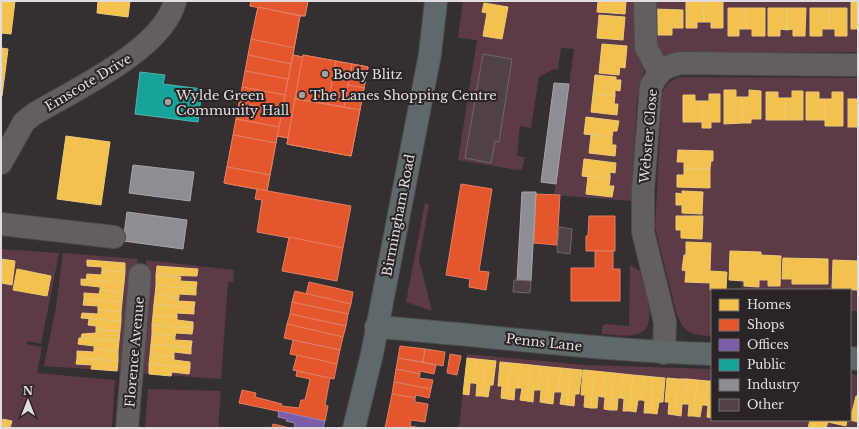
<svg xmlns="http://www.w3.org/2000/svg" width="859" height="429" font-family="'Libre Baskerville',serif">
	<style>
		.green { fill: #5d3b46; fill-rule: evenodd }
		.homes { fill: #f2c14e; stroke: #edc979 }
		.shops { fill: #e4572e; stroke: #e37f63 }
		.offices { fill: #7b5ea7; stroke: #9a84b8 }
		.public { fill: #17a398; stroke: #54b4ad }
		.industry { fill: #8d8d92; stroke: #a6a5a9 }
		.building { fill: #504146; stroke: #6c696a }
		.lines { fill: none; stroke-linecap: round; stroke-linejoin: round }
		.minor-casing { stroke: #4f4b4d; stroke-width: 24 }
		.major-casing { stroke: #4f4b4d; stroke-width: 24 }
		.minor { stroke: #635f61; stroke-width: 22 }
		.major { stroke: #5f6969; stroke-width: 22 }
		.poi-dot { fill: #a4a0a1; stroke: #2b2426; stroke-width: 1.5 }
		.labels { text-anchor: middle; stroke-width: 4; stroke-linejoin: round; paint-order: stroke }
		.poi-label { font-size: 13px; fill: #e1ddde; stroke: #2b2426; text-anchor: start }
		.street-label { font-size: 13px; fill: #e1ddde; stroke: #2b2426 }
	</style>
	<rect width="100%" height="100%" fill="#342f31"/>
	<g class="green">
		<path d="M463,1H638L644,70L637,99L631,201L554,195L574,49L561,48L558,70L554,69L539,77L531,128L520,126L517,156L525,157L522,169L517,170L458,160L477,40L458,38ZM483,54L512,59L499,141H495L465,158Z"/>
		<polygon points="651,1 858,1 858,52 684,52 661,57 652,43"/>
		<path d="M679,77L858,78V311H850V290H741L742,281H744V286L758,287L759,280H768V286H780L781,256L761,255V252L730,251L729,271H710L711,243L687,242L686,255H684L682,270L686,271V282L710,283V290H712V336C690,335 684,333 676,312L655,227L662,93L669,82Z"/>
		<polygon points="425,203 429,204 419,260 432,311 406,302"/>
		<polygon points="1,249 59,253 41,344 28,341 26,344 42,347 37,373 115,380 112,428 1,428"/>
		<polygon points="63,253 138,259 129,372 44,366 56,307"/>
		<polygon points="146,260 234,270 233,282 228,282 221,379 137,373"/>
		<path d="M630,265L640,271C644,288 663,332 633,335C623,337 612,334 602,334V327L605,324L629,326Z"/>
		<polygon points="467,354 584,365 712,369 712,420 850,420 850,374 858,375 858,428 459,428"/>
		<polygon points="148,389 221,391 218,428 145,428"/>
	</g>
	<g class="homes">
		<polygon points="1,1 15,1 11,34 2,33 1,37"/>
		<polygon points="98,1 130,1 128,17 97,13"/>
		<polygon points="598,1 626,1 625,14 597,12"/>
		<polygon points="686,1 704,1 704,22 697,22 697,28 686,28"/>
		<polygon points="704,1 723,1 723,28 711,28 711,22 704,22"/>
		<rect x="851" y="1" width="7" height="28"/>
		<polygon points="484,3 508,7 502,39 483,36 487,13 482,12"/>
		<polygon points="728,8 746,8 746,29 739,29 739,36 728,36"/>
		<polygon points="746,8 765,8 765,36 752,36 752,29 746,29"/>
		<polygon points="768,8 787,8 787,30 780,29 780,36 768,36"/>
		<polygon points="787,8 806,8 805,36 793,36 793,29 787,30"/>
		<polygon points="810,8 829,8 829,29 822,29 822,36 810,36"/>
		<polygon points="829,8 847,8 847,36 835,36 835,29 829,29"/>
		<polygon points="654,9 683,10 683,28 672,28 672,35 654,35"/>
		<polygon points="599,15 625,17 623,40 597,38"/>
		<polygon points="602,44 627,46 625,68 620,67 619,75 599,73"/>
		<polygon points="1,48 8,49 2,96 1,96"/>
		<polygon points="595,75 616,77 616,80 621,80 620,91 615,90 615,96 593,94"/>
		<polygon points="724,90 736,90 736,97 742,97 743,123 724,124"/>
		<polygon points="749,90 761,91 761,119 751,119 751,123 743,123 742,97 749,97"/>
		<polygon points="792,91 803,91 803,120 785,120 785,98 792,98"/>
		<polygon points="766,92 778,92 778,98 785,98 785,120 766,120"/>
		<polygon points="806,92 819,92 819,99 825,99 825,120 806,120"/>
		<polygon points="832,92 843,92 843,126 825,126 825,99 832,99"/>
		<polygon points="593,94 615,96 614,104 618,104 617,115 591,112"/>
		<polygon points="709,94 720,94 720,122 711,122 711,128 702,128 702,101 709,101"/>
		<polygon points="683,95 695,95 695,101 702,101 702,122 683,122"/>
		<rect x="848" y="99" width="10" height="28"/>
		<polygon points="586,117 619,121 617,131 613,131 612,137 584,134"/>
		<polygon points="591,135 612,137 612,145 616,145 615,156 589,153"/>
		<polygon points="66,136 110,142 101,205 57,199"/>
		<polygon points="678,150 713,151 713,161 711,161 710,169 684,169 684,162 677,162"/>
		<polygon points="584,159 616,163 615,173 610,172 610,179 582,176"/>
		<polygon points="684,169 710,169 710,188 677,187 677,175 684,175"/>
		<polygon points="588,176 610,179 609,186 614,186 612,197 586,194"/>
		<polygon points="682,191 703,192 702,214 682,213 682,205 676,205 676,193 682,194"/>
		<polygon points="676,216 703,216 702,239 681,238 681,230 676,230"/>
		<polygon points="686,242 711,243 710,271 727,272 726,290 710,290 710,283 685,282 686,271 682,270 684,255 686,255"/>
		<polygon points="730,251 761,252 761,255 781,256 780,286 768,286 768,280 759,280 759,287 744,286 744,281 729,280"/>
		<polygon points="783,258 828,259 828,284 792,284 792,279 782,279"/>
		<polygon points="1,259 15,261 12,285 1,283"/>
		<polygon points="87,260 125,263 125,272 102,271 102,267 87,266"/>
		<polygon points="833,260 858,261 858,290 832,289"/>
		<polygon points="157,266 198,269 197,276 156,275"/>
		<polygon points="17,269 51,276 47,296 13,290"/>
		<polygon points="102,271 125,272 124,283 86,280 87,274 101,275"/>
		<polygon points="156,275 181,277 180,281 197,282 196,289 156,285"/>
		<polygon points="81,279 124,283 123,292 100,290 100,287 81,285"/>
		<polygon points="156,285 196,289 196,295 179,294 179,297 155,295"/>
		<polygon points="100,290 123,292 122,302 84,299 84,293 99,294"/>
		<polygon points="155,295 179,297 178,301 195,302 194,308 154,304"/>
		<polygon points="84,299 122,302 121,312 98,310 98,306 83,305"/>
		<polygon points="154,304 194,308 194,314 177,313 177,317 153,315"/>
		<polygon points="98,310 121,312 121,321 81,318 82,313 98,314"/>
		<polygon points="153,315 177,317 177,320 193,322 193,328 152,325"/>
		<polygon points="89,319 121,321 120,331 96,330 96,326 88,325"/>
		<polygon points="152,325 193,328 192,334 176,333 175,336 152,334"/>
		<polygon points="96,330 120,331 119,341 81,338 82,334 96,333"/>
		<polygon points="152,334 175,336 175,340 192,341 191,348 151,344"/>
		<polygon points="79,338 119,341 118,351 94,349 94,346 78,344"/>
		<polygon points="151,344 191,348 191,354 174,352 174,356 150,355"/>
		<polygon points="94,349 118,351 118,361 77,358 77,351 94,352"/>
		<polygon points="150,355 174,356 174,360 190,362 190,368 149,364"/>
		<polygon points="77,358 118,361 117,371 91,369 92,365 76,364"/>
		<polygon points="467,358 476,359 474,383 470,383 469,395 463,394"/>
		<polygon points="476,359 486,360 482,396 476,396 477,384 474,383"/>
		<polygon points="486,360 496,361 493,385 490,385 488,397 482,396"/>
		<polygon points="500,362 511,363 507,399 501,398 502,386 498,386"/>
		<polygon points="511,363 521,364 518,388 515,388 514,400 507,399"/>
		<polygon points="149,364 190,368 189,374 172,372 171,376 149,374"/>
		<polygon points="521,364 531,365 527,401 520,400 522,388 518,388"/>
		<polygon points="531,365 540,366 538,390 534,390 533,402 527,401"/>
		<polygon points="540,366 550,367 546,403 540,402 541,390 538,390"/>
		<polygon points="550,367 561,368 558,392 554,392 553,404 546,403"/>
		<polygon points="561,368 571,369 567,405 560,404 562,392 558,392"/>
		<polygon points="571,369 582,370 579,394 575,394 574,406 567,405"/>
		<polygon points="583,370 594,371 591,408 584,407 585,395 581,395"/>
		<polygon points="594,371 604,372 602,397 598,396 597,408 591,408"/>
		<polygon points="604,372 614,373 610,410 604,409 605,397 602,397"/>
		<polygon points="614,373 623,374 621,398 618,398 617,410 610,410"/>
		<polygon points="623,374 633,375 630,411 623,411 624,399 621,398"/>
		<polygon points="633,375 644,376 642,400 638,400 636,412 630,411"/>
		<polygon points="644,376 654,377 650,413 644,413 645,401 642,400"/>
		<polygon points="654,377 665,378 663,402 659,402 657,414 650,413"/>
		<polygon points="667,378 678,379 675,415 668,414 669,402 665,402"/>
		<polygon points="678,379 687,379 685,404 682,404 681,416 675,415"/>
		<polygon points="687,379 697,380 694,416 688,416 689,404 685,404"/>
		<polygon points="697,380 707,381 705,405 702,405 700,417 694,416"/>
		<polygon points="707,381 712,381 712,418 707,417 708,406 705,405"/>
		<polygon points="856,396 858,396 858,422 850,420"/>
		<polygon points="3,419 12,421 10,428 1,428"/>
		<polygon points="810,420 847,420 846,426 828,422 826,428 808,428"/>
	</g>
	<g class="shops">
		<polygon points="251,1 308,1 305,16 300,16 293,55 303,57 303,55 368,67 351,156 287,144 288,138 277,136 267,191 224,183 258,7 250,6"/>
		<polygon points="251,1 308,1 305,16 250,6"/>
		<polygon points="258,7 300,16 294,48 251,39"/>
		<polygon points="251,39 294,48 291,64 248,55"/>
		<polygon points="248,55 291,64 288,79 245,71"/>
		<polygon points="293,55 303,57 288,138 277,136"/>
		<polygon points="303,55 336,61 328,104 295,99"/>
		<polygon points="336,61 352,64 344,107 328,104"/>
		<polygon points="352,64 368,67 364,88 348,85"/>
		<polygon points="352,64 368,67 351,156 287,144 295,99 344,107"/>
		<polygon points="245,71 288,79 285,95 242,87"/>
		<polygon points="348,85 364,88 360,110 344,107"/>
		<polygon points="242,87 285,95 282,111 239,103"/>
		<polygon points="295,99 360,110 351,156 287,144"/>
		<polygon points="239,103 282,111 279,127 236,119"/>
		<polygon points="236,119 279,127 276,143 233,135"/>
		<polygon points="233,135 276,143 270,175 227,167"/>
		<polygon points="227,167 270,175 267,191 224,183"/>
		<polygon points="461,184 492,189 479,271 489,272 486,290 469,287 470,279 446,275"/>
		<polygon points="257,189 351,206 343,248 257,232 262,200 255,199"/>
		<polygon points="536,194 560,195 557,245 534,243"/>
		<polygon points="589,216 615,216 615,251 586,251 586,236 588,236"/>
		<polygon points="289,237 343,248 337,281 282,271"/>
		<polygon points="595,251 613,251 613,269 620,269 620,301 571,301 571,268 595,268"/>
		<polygon points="309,282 353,292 351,304 306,294"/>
		<polygon points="295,291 351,304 348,314 292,302"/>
		<polygon points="292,302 348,314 346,326 290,314"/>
		<polygon points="290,314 346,326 343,337 287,324"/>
		<polygon points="287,324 343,337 340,350 284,338"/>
		<polygon points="293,340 340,350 337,364 290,354"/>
		<polygon points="400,346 425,349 423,362 398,358"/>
		<polygon points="425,349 445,352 443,366 423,362"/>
		<polygon points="450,354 461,356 457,375 447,373"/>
		<polygon points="297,355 337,364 334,379 293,370"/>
		<polygon points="398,358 436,365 434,374 420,371 420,374 396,369"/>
		<polygon points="396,369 420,374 419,378 433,380 431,389 394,382"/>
		<polygon points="297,371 330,378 325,405 328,406 325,421 239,403 242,390 256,393 255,397 282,404 281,406 299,408 301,400 305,400 310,379 296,376"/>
		<polygon points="394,382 431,389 429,398 416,395 415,398 392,394"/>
		<polygon points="392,394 415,398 415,402 428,404 425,422 411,420 410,426 421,428 385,428"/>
		<polygon points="273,424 290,428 272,428"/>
	</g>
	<polygon class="offices" points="279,411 325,421 323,428 294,428 295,423 286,421 287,419 278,417"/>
	<polygon class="public" points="140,72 165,75 163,84 202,89 198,122 135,114"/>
	<g class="industry">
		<polygon points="554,83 569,84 556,184 541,182"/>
		<polygon points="133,165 194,172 190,201 129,193"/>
		<polygon points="522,192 536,192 531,281 517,281"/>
		<polygon points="127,212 187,220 183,249 123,241"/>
	</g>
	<g class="building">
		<polygon points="483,54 512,59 499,142 495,141 491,163 465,158"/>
		<polygon points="559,227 572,229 570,254 557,252"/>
		<polygon points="514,280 531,281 530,293 513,292"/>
	</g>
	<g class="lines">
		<defs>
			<g id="minor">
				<polyline points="645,1 646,47 659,72"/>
				<path d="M1,163L24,122L34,114C74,90 164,49 175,1"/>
				<polyline points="1,224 114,237"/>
				<path d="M664,353L665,322L643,232V190L651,86C660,70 663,67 681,63L858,65"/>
				<polyline points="127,428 140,275"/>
			</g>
			<g id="major">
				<path d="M376,327C488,335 600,351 712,354"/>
				<polyline points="850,358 858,359"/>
				<polyline points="354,428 372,354 430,54 436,1"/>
			</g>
		</defs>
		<use href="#minor" class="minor-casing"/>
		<use href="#major" class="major-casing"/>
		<use href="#minor" class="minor"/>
		<use href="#major" class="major"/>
	</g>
	<g class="poi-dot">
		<circle cx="325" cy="74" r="4"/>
		<circle cx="302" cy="95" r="4"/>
		<circle cx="168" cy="102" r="4"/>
	</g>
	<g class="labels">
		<g class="poi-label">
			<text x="333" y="79">Body Blitz</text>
			<text x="176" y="100">Wylde Green<tspan x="176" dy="15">Community Hall</tspan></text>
			<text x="310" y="100">The Lanes Shopping Centre</text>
		</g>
		<g class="street-label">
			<text transform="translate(88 82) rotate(-31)" y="5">Emscote Drive</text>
			<text transform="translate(648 136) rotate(-85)" y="5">Webster Close</text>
			<text transform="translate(398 215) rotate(-79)" y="5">Birmingham Road</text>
			<text transform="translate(544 342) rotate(6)" y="5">Penns Lane</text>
			<text transform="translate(134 352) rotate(-85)" y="5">Florence Avenue</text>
		</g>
	</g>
	<rect width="859" height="429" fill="none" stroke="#e1ddde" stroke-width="4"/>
	<rect x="711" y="289" width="140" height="132" fill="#2b2426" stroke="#746e70"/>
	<rect x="719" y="299" width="20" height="12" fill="#f2c14e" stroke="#746e70"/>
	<text x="747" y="309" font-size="12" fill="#e1ddde">Homes</text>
	<rect x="719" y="319" width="20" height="12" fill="#e4572e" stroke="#746e70"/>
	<text x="747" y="329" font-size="12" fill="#e1ddde">Shops</text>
	<rect x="719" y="339" width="20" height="12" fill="#7b5ea7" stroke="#746e70"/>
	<text x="747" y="349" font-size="12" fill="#e1ddde">Offices</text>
	<rect x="719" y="359" width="20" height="12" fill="#17a398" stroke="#746e70"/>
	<text x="747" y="369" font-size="12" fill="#e1ddde">Public</text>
	<rect x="719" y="379" width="20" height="12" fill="#8d8d92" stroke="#746e70"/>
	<text x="747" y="389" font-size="12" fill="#e1ddde">Industry</text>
	<rect x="719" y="399" width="20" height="12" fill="#504146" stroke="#746e70"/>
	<text x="747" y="409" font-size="12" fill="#e1ddde">Other</text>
	<g transform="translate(28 401)" stroke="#2b2426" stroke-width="3" paint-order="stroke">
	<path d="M0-3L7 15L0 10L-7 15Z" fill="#e1ddde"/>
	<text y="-6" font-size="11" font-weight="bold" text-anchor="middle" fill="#e1ddde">N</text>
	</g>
</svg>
